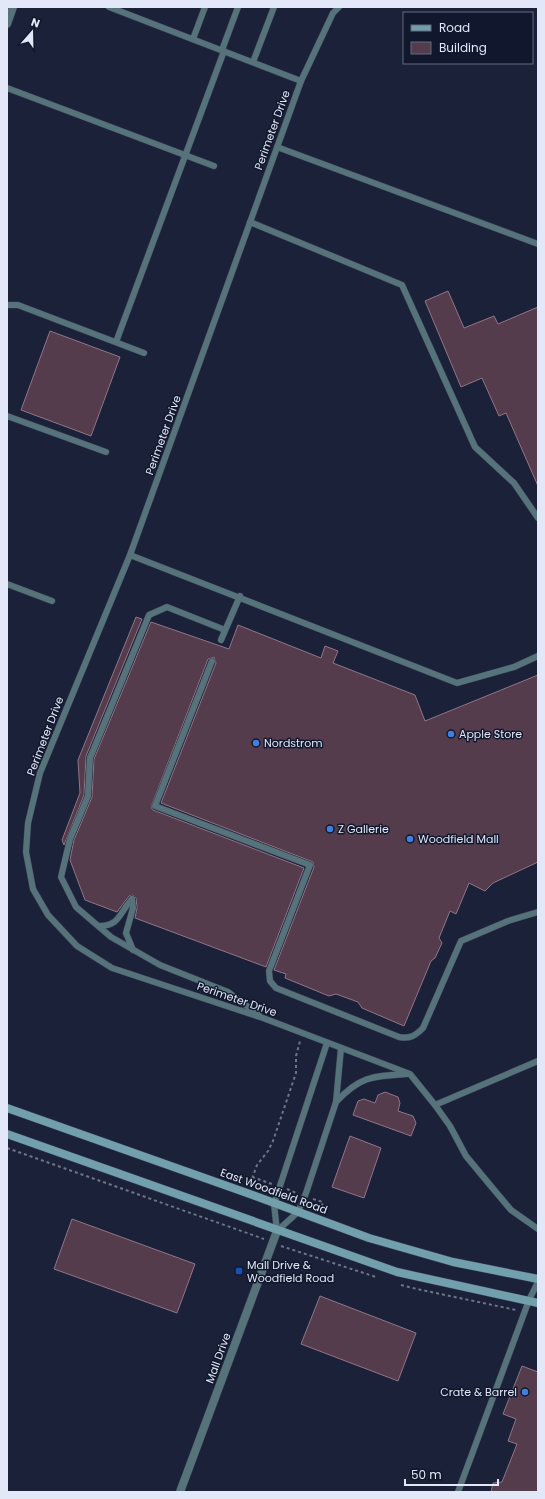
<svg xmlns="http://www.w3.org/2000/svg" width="545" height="1499" font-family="Poppins,sans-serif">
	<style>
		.building { fill: #553c4d; stroke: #917588 }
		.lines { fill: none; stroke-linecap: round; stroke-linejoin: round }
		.lane-casing { stroke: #363d53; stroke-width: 7 }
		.street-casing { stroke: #363d53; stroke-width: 9 }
		.secondary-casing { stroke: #363d53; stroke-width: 9 }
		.path { stroke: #6f7589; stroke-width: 2; stroke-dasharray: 3 3; stroke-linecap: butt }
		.lane { stroke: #56727a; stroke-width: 6 }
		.street { stroke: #56727a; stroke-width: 8 }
		.secondary { stroke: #729fac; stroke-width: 8 }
		.shop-dot { fill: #3f7fe0; stroke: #11182d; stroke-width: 1.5 }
		.transit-dot { fill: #1a4fb4; stroke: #11182d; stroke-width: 1.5 }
		.labels { text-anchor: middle; stroke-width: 3; stroke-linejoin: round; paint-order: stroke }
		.street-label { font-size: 11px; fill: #e2e8f7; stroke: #11182d }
		.poi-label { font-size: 11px; fill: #e2e8f7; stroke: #11182d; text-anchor: start }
	</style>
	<rect width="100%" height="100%" fill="#1a2138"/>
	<g class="building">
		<polygon points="448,291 464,328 494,316 498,324 538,307 538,486 506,413 499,416 482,378 461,387 425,301"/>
		<polygon points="50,331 120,357 91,436 21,410"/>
		<polygon points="136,617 142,619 86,756 84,795 64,845 62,840 80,793 78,760"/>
		<polygon points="151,622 229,649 238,625 321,658 325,646 338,651 333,663 415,695 425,721 538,675 538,862 493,883 485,891 469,883 456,914 450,911 439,938 442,943 435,958 431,961 404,1026 362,1008 358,1002 336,994 329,996 285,978 286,974 274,970 314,867 313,862 161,803 216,663 214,657 208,659 151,807 153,810 304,868 266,967 135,918 137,908 136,898 133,895 129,896 117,912 85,900 70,860 74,840 92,797 94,759"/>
		<polygon points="385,1092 398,1097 400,1103 398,1111 413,1116 416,1123 411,1136 353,1115 358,1101 364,1099 375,1103 378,1095"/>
		<polygon points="350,1136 381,1148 364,1198 332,1187"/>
		<polygon points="72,1219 195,1264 177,1313 54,1269"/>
		<polygon points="320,1296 416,1333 398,1381 301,1344"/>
		<polygon points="522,1366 538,1372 538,1492 491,1492 493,1483 502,1482 517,1444 508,1441 516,1419 503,1414"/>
	</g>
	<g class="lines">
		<defs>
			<g id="lane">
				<polyline points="109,7 301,81"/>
				<polyline points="339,7 333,13 301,81 130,555 40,773 28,823 26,852 33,889 48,915 77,946 112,968 263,1018 410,1074 435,1105 450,1126 466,1156 490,1185 511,1210 538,1229"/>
				<polyline points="193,39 205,7"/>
				<polyline points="222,50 238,7"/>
				<polyline points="253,62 274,7"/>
				<polyline points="7,88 214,166"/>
				<polyline points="277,147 538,244"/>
				<polyline points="250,222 402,285 475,447 514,483 538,518"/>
				<polyline points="7,305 18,305 144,353"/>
				<polyline points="116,342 224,51"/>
				<polyline points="7,416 106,452"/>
				<polyline points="130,555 457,683 514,667 538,656"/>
				<polyline points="7,584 52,601"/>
				<polyline points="225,630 167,607 149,615 90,758 88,796 70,839 61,877 76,907 111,937 160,965 228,992 259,1015"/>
				<polyline points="221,640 240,596"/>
				<path d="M212,661L155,806L310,865L269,971L270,981L276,988L399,1037C410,1039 415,1036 423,1028L461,941L508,921L538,912"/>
				<polyline points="132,899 133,908 126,933 133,950"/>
				<path d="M99,926C120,926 119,913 132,899"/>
				<path d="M336,1102C360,1076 373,1076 407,1074"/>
				<polyline points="435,1105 538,1061"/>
				<polyline points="277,1231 298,1212 306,1193 336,1102 341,1048"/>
				<polyline points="277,1231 274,1204 327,1043"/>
				<polyline points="458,1492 529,1300 538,1282"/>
			</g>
			<g id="street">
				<polyline points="7,24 13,7"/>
				<polyline points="180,1492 277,1231"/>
			</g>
			<g id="secondary">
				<polyline points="7,1108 247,1193 369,1238 453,1262 538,1279"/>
				<polyline points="7,1134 397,1272 538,1303"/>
			</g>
		</defs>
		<use href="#lane" class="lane-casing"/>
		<use href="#street" class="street-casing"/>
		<use href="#secondary" class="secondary-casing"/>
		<g class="path">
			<polyline points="7,1148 264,1239"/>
			<polyline points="252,1177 272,1184"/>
			<polyline points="250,1184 257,1165 268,1151 273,1141 296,1073 296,1056 300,1041"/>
			<polyline points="287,1189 296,1193"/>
			<polyline points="313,1199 323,1202 321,1209"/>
			<polyline points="281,1246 376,1277"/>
			<polyline points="401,1285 417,1289 516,1310"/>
		</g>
		<use href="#lane" class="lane"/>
		<use href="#street" class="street"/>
		<use href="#secondary" class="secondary"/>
	</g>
	<g class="shop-dot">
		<circle cx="451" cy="734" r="4"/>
		<circle cx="256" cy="743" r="4"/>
		<circle cx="330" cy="829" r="4"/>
		<circle cx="410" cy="839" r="4"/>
		<circle cx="525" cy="1392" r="4"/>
	</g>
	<rect class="transit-dot" x="235" y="1267" width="8" height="8" rx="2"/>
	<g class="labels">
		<g class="street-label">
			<text transform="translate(272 130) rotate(-70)" y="4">Perimeter Drive</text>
			<text transform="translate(163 435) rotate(-70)" y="4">Perimeter Drive</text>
			<text transform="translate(45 736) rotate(-69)" y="4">Perimeter Drive</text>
			<text transform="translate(237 999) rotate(19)" y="4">Perimeter Drive</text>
			<text transform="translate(274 1191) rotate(20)" y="4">East Woodfield Road</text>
			<text transform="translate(218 1358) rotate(-70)" y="4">Mall Drive</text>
		</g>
		<g class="poi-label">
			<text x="459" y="738">Apple Store</text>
			<text x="264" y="747">Nordstrom</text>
			<text x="338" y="833">Z Gallerie</text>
			<text x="418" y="843">Woodfield Mall</text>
			<text x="247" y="1269">Mall Drive &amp;<tspan x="247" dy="13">Woodfield Road</tspan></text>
			<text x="517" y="1396" text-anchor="end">Crate &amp; Barrel</text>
		</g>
	</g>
	<rect width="545" height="1499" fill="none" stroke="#e2e8f7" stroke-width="16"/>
	<rect x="403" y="12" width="130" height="52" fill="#11182d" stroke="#656b7e"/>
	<rect x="411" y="25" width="20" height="6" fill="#729fac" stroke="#656b7e"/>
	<text x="439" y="32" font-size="12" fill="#e2e8f7">Road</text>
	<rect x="411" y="42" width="20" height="12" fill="#553c4d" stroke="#656b7e"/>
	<text x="439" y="52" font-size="12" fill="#e2e8f7">Building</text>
	<g transform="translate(32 32) rotate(20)" stroke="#11182d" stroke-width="3" paint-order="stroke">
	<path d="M0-3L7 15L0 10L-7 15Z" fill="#e2e8f7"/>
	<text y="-6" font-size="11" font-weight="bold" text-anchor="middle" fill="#e2e8f7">N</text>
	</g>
	<path d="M405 1479v6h93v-6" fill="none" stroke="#e2e8f7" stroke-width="2"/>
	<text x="411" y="1479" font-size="12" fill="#e2e8f7" stroke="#11182d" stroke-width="3" paint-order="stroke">50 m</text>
</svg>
